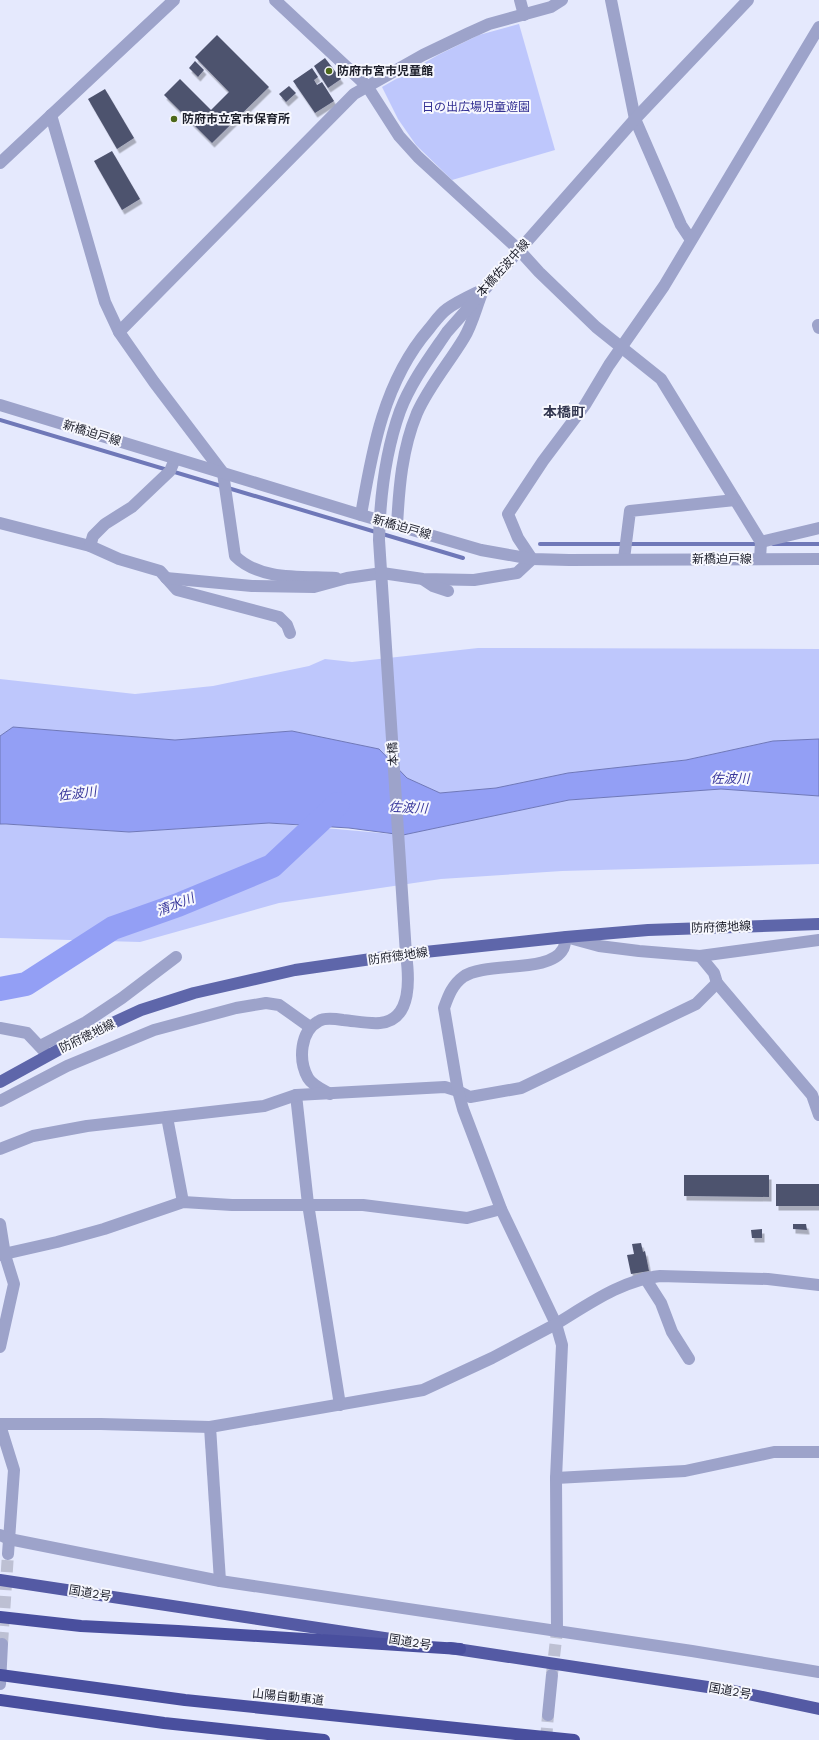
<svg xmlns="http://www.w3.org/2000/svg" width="819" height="1740" font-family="'Work Sans','Noto Sans JP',sans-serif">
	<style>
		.green { fill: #bec7fc }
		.water { fill: #939ff5; stroke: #6f78b8 }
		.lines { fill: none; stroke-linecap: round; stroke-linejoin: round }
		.stream { stroke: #6f78b8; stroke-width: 4 }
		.river { stroke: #939ff5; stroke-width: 24 }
		.building { fill: #4e536e; filter: url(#shadow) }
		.minor-tunnel { stroke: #bdc0d3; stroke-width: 12; stroke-dasharray: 12 6; stroke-linecap: butt }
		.minor { stroke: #9da3ca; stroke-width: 12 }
		.tertiary { stroke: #9da3ca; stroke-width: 12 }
		.primary { stroke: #5e66aa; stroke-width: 12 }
		.trunk { stroke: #545aa4; stroke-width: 12 }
		.motorway { stroke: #494f9e; stroke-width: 12 }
		.poi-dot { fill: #4d681b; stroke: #f6f7fe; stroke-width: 1.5 }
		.labels { text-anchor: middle; stroke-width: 4; stroke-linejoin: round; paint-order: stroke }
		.poi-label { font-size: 12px; font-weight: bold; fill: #1c1e2a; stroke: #f6f7fe; text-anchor: start }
		.park-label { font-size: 12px; fill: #333092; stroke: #f6f7fe }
		.street-label { font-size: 12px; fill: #1c1e2a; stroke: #f6f7fe }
		.water-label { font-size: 13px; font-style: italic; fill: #3a399c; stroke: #f6f7fe }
		.quarter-label { font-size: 14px; font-weight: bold; fill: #32364f; stroke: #f6f7fe }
	</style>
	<defs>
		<filter id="shadow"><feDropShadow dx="2.5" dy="4.5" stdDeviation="0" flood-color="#0004"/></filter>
	</defs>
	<rect width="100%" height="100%" fill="#e5e9fd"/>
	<g class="green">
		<polygon points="519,24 555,150 452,180 416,145 398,119 382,87 438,55 479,35"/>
		<polygon points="478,648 819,649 819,739 773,741 686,760 568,773 496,788 440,793 407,778 379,749 292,731 175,740 13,727 0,736 0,679 135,694 213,686 309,666 325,659 352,662"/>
		<polygon points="721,789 819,796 819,864 562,871 441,879 279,903 140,942 0,938 0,824 129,832 269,823 403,835 569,800"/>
	</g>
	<polygon class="water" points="13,727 175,740 292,731 379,749 407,778 440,793 496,788 568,773 686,760 773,741 819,739 819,796 721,789 569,800 403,835 349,828 269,823 129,832 6,824 0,824 0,736"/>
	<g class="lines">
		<g class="stream">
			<polyline points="0,420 463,558"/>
			<polyline points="540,544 760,544"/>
			<polyline points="773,544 819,544"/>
		</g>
		<polyline class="river" points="0,989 26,984 113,928 178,905 272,866 338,804"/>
	</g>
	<g class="building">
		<polygon points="217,35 269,87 212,143 164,95 180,79 211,110 229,92 195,57"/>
		<polygon points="325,58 341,79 328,88 314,66"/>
		<polygon points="195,61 204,70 198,77 189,68"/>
		<polygon points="312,68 318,77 314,80 317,85 322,82 334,101 315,113 293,81"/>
		<polygon points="289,86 296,93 286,102 279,94"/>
		<polygon points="105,89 134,138 117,149 88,99"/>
		<polygon points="112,151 140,199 122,210 94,161"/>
		<polygon points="684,1175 769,1175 769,1197 684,1196"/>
		<rect x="776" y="1184" width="43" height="22"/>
		<polygon points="793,1224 806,1224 807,1230 793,1229"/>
		<polygon points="762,1229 762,1238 752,1238 751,1230"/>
		<polygon points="641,1243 643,1252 645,1251 649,1271 631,1274 627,1255 634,1254 632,1244"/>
	</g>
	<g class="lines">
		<g class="minor-tunnel">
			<polyline points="2,1644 8,1554"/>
			<polyline points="552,1674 557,1631"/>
			<polyline points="546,1740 548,1715"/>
		</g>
		<g class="minor">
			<polyline points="275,0 367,86 399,136 418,157 519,250 539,272 596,327 661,379 761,542 760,559"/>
			<polyline points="520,0 524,15"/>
			<polyline points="611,0 635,119 681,225 691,240"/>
			<path d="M51,115L105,302L119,332L154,382L223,473L235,556C260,581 303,576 336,578"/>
			<polyline points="818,325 819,328"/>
			<polyline points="119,332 354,94 423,55 469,33 489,24 551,7 562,0"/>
			<path d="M361,515C372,450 384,381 429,329C434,323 440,314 447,309C458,301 472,295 484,289"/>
			<polyline points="0,523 90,546 119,559 160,571 177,590 279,617 287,625 290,633"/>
			<path d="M397,526C399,487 402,449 417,413C429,386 449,363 464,338C472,325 476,308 482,293"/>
			<polyline points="761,542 819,528"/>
			<polyline points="90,546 93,536 105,524 132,507 170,471 175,459"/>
			<polyline points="624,559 630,511 735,500"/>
			<polyline points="166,578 252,586 314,587 347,578 382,573 423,579 474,580 517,573 532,559 518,538 508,514 543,461 585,405 609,365 664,286 819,27"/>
			<polyline points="424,580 433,586 448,591"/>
			<polyline points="700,956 714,973 717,983 812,1095 819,1115"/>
			<polyline points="0,1028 27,1033 44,1051"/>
			<polyline points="40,1046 86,1022 122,998 176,957"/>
			<path d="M330,1094C323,1090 312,1085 308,1078C298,1060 300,1031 319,1021C325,1017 337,1019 343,1020C355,1021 368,1024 380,1023C413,1020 409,976 406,954"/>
			<polyline points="296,1095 308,1204 340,1405"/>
			<polyline points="0,1101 67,1066 154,1030 236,1008 266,1003 279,1005 310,1027"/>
			<polyline points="167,1117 183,1202"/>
			<polyline points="0,1149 33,1136 87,1126 264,1106 296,1095 445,1087 458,1091 470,1097 521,1088 696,1004 717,983"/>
			<polyline points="0,1255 57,1242 104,1229 183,1202 232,1205 363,1205 467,1218 501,1209"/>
			<polyline points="645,1278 661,1303 672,1332 689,1359"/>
			<path d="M556,1324C589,1304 622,1280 660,1276L768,1279L819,1285"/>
			<polyline points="0,1425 14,1470 8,1554"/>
			<polyline points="210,1427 220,1581"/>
			<polyline points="556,1478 685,1471 774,1452 819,1452"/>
			<polyline points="0,1535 9,1539 220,1581 692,1651 819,1672"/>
			<path d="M557,1631L556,1478L562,1345L556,1324L501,1209L463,1109L458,1091L444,1008C448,997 452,985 463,977C485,961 550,974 563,949C565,946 565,940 566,937L599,946L639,951L700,956L819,940"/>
			<polyline points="0,1684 2,1644"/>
			<polyline points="548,1715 552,1675"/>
		</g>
		<g class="tertiary">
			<polyline points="0,163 174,0"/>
			<polyline points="0,405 361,515 481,550 532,559 569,560 819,559"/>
			<path d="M406,954L379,540C380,496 385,453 400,411C411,382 430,357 447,332L635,119L748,0"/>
			<polyline points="0,1224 5,1255 14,1284 0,1347"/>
			<polyline points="0,1424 101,1424 210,1427 423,1390 492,1358 556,1324"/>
		</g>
		<polyline class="primary" points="0,1082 80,1038 141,1010 194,993 295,970 406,954 566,937 648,930 819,924"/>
		<g class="trunk">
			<polyline points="0,1580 404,1641"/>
			<polyline points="450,1648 734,1691 819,1709"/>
		</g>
		<g class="motorway">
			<polyline points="0,1617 81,1626 178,1631 460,1649"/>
			<polyline points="0,1675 185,1700 574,1740"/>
			<polyline points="0,1700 164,1723 324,1740"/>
		</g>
	</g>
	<g class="poi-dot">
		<circle cx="329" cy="71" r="4"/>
		<circle cx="174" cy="119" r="4"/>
	</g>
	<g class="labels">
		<g class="poi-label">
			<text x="337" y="75">防府市宮市児童館</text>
			<text x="182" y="123">防府市立宮市保育所</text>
		</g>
		<g class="park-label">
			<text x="476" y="111">日の出広場児童遊園</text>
		</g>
		<g class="street-label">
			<text transform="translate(503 268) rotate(-48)" y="4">本橋佐波中線</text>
			<text transform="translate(92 433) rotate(17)" y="4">新橋迫戸線</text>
			<text transform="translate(402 527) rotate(16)" y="4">新橋迫戸線</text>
			<text x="722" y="563">新橋迫戸線</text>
			<text transform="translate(393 754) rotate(-94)" y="4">本橋</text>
			<text transform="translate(721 927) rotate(-2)" y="4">防府徳地線</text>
			<text transform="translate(398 956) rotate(-8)" y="4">防府徳地線</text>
			<text transform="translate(87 1036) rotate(-26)" y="4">防府徳地線</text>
			<text transform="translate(90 1593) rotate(9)" y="4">国道2号</text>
			<text transform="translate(410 1642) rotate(9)" y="4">国道2号</text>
			<text transform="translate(730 1691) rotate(10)" y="4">国道2号</text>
			<text transform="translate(288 1697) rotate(6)" y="4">山陽自動車道</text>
		</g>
		<g class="water-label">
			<text x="730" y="783">佐波川</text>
			<text transform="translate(77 793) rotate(-7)" y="5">佐波川</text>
			<text transform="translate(408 807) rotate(3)" y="5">佐波川</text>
			<text transform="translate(175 904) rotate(-22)" y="5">清水川</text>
		</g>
		<g class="quarter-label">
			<text x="564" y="417">本橋町</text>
		</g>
	</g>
</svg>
